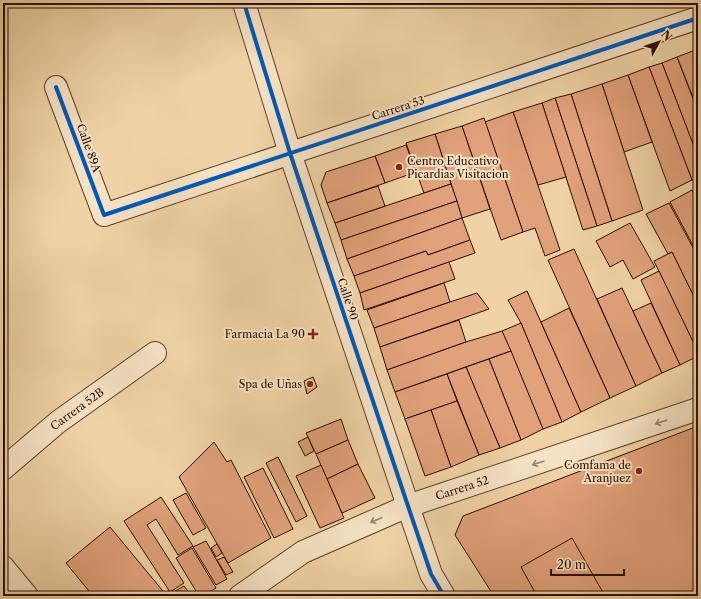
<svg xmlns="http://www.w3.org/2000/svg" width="701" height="599" font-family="'Libre Caslon Text',serif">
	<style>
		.building { fill: #e1a17b; stroke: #2c0e00 }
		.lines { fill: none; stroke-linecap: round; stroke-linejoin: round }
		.minor-casing { stroke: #5d3f29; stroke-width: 24 }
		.minor { stroke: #f5e2c4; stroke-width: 22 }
		.cycleway-casing { stroke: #f5e2c4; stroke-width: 6 }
		.cycleway { stroke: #0057b8; stroke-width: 4 }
		.oneway { stroke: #9b836c }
		.poi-dot { fill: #8f2418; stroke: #f5e2c4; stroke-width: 1.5 }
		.labels { text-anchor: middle; stroke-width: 4; stroke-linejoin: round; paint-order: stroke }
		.street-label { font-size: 11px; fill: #2c0e00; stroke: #f5e2c4 }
		.poi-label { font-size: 11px; fill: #2c0e00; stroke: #f5e2c4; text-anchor: end }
	</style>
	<rect width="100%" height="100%" fill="#efd2a5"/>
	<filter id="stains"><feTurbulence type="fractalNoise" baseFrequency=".005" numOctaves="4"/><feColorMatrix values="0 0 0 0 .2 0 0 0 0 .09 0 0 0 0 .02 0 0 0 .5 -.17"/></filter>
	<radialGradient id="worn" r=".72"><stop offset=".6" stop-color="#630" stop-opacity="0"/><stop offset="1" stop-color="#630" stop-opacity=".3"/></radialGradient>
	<g class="building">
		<polygon points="698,49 698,92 692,95 677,57"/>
		<polygon points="677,57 698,112 698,157 662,63"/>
		<polygon points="662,63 698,157 698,178 692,180 649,67"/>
		<polygon points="649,67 692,180 670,191 628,75"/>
		<polygon points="628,75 652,142 624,152 602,84"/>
		<polygon points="602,84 643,210 612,221 571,94"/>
		<polygon points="698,92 698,112 692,95"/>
		<polygon points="571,94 612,221 597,226 555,98"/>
		<polygon points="555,98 597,226 583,230 542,103"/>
		<polygon points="542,103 566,177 538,185 513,112"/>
		<polygon points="513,112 560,250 545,256 535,228 523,232 485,122"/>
		<polygon points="484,118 523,232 501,240 462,126"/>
		<polygon points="462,126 490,209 462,218 435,134"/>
		<polygon points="435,134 451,184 424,193 406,143"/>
		<polygon points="406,145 416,172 385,183 375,156"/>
		<polygon points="375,156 385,183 327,203 321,185 326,172"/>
		<polygon points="451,184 457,201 341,240 335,223"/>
		<polygon points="378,186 385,206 335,223 327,203"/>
		<polygon points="692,190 698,201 698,255 670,202"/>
		<polygon points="457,201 462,218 347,259 341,240"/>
		<polygon points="669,203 698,257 698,305 672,252 668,254 646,214"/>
		<polygon points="462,218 470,240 428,255 426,251 354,276 347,259"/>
		<polygon points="630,223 655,267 633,279 623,260 610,267 596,241"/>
		<polygon points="470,240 475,253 360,293 354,276 426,251 428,255"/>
		<polygon points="574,249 636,386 610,398 548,260"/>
		<polygon points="672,252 698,305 698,352 654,261"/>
		<polygon points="449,262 455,279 364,310 360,293"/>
		<polygon points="659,271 698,352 698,356 680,365 641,280"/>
		<polygon points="444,283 450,302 374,328 367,310"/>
		<polygon points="622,288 662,373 636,386 597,299"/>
		<polygon points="527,291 581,412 562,422 521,323 508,300"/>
		<polygon points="477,293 489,309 380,347 374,328 450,302"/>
		<polygon points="651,303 680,365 662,373 633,311"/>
		<polygon points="569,308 610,398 581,412 541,322"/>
		<polygon points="459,320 466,342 387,370 380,347"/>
		<polygon points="521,323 562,422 543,429 502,331"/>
		<polygon points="502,331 511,351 395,392 387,370 466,342"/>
		<polygon points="511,351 543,429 521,440 489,359"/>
		<polygon points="489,359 521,440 500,448 466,367"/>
		<polygon points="466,367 500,448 479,455 447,374"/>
		<polygon points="447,374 457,401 405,419 395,392"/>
		<polygon points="313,377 317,387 307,394 304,381"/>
		<polygon points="457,401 479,455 451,467 431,410"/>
		<polygon points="431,410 451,467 425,476 405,419"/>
		<polygon points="341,419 348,440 316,454 306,433"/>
		<polygon points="698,426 698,596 494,596 455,535 463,516"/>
		<polygon points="308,437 314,451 305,456 298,442"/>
		<polygon points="348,440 358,464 327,479 316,454"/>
		<polygon points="214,442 227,462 231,460 271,538 228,563 179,477"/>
		<polygon points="278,457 307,516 296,522 266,463"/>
		<polygon points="358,464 375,498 342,513 327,479"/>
		<polygon points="321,465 344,518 320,528 296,476"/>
		<polygon points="263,468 293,529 274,538 244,477"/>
		<polygon points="186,493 206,528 193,535 173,500"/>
		<polygon points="161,497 193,546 178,555 156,519 147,525 184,583 170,592 124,521"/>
		<polygon points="110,527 167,596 93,596 66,563"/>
		<polygon points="572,538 605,596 537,596 521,567"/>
		<polygon points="206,541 227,579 216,585 193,547"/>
		<polygon points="217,544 222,553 216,557 211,548"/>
		<polygon points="192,548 216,588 203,596 199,596 176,558"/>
		<polygon points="224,557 233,572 226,575 217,560"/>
		<polygon points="184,586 192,596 174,596 172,593"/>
	</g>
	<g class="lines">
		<defs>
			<g id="minor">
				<polyline points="244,3 290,153 408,506 431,574 444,596"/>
				<polyline points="56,87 104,215 698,18"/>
				<polyline points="3,469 58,422 155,353"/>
				<polyline points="3,567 27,596"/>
				<polyline points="240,596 303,552 408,506 698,409"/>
			</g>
		</defs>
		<use href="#minor" class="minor-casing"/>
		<use href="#minor" class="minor"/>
		<defs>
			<g id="cycleway">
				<polyline points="244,3 290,153 408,506 431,574 444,596"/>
				<polyline points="56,87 104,215 698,18"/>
			</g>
		</defs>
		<use href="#cycleway" class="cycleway-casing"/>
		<use href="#cycleway" class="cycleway"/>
	</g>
	<defs><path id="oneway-shaft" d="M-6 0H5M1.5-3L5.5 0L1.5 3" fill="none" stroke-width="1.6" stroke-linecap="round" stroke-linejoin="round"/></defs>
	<g class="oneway">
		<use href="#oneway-shaft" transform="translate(661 422) rotate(162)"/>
		<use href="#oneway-shaft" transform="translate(538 463) rotate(162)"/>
		<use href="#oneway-shaft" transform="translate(376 520) rotate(157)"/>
	</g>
	<g class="poi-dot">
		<circle cx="399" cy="167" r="4"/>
		<path d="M311 328h4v4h4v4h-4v4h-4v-4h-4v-4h4z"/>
		<circle cx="310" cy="384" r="4"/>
		<circle cx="639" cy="471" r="4"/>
	</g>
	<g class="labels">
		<g class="street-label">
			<text transform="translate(398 108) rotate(-18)" y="4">Carrera 53</text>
			<text transform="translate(89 148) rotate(70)" y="4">Calle 89A</text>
			<text transform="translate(348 299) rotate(72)" y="4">Calle 90</text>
			<text transform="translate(77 409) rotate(-36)" y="4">Carrera 52B</text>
			<text transform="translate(462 488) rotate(-18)" y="4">Carrera 52</text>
		</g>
		<g class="poi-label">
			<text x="407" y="165" text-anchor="start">Centro Educativo<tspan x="407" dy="13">Picardias Visitacion</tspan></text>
			<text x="305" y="338">Farmacia La 90</text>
			<text x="302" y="388">Spa de Uñas</text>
			<text x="631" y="469">Comfama de<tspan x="631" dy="13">Aranjuez</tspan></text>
		</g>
	</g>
	<rect width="701" height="599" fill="none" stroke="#efd2a5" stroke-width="16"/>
	<rect x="4" y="4" width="693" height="591" fill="none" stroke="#2c0e00" stroke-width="2"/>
	<rect x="8" y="8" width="685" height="583" fill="none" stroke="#2c0e00"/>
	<g transform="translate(659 42) rotate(50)" stroke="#f5e2c4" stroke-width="3" paint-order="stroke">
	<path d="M0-3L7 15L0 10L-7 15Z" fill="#2c0e00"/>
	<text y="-6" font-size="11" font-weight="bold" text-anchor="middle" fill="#2c0e00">N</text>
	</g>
	<path d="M551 569v6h73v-6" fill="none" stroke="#2c0e00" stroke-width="2"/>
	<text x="557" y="569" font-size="12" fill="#2c0e00" stroke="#f5e2c4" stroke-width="3" paint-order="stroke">20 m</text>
	<rect width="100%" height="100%" filter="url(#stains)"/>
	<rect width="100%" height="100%" fill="url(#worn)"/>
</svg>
